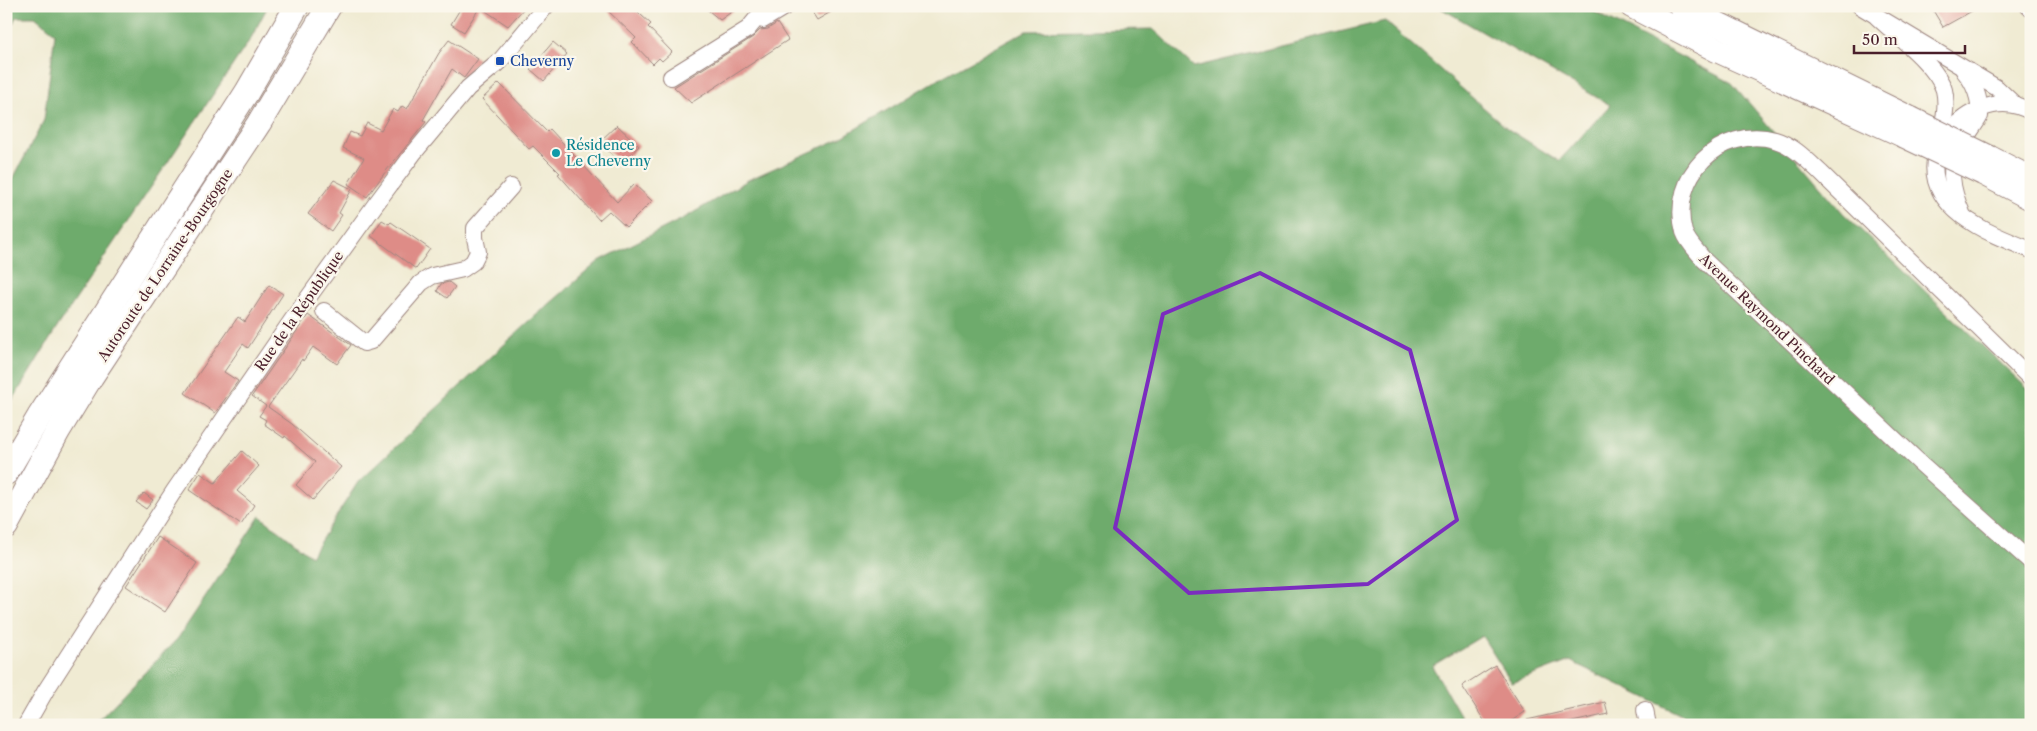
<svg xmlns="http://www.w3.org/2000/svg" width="2037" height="731" font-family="'Libre Caslon Text',serif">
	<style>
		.forest { fill: #6eab6c; stroke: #5c654c }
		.building { fill: #de8c87 }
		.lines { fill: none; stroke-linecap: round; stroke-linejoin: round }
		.minor-casing { stroke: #9d857f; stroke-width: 18 }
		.highway-casing { stroke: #9d857f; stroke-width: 26 }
		.minor { stroke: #fff; stroke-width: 16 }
		.highway { stroke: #fff; stroke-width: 24 }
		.highway-bridge-casing { stroke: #9d857f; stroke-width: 26; stroke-linecap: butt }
		.highway-bridge { stroke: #fff; stroke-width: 24 }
		.marked { fill: none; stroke: #7b2cbf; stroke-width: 4; stroke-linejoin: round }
		.transit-dot { fill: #1a4fb4; stroke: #fbf7ec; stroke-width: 2 }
		.culture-dot { fill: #0f9aa8; stroke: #fbf7ec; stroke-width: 2 }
		.labels { text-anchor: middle; stroke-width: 4.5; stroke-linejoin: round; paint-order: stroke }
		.transit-label { font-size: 14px; fill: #164399; stroke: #fbf7ec; text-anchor: start }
		.culture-label { font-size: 14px; fill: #0d838f; stroke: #fbf7ec; text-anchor: start }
		.street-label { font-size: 14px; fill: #4a1f2b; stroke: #fbf7ec }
	</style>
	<rect width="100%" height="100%" fill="#fbf7ec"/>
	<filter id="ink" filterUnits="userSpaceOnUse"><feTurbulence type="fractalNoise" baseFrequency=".02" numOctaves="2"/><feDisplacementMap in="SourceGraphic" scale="10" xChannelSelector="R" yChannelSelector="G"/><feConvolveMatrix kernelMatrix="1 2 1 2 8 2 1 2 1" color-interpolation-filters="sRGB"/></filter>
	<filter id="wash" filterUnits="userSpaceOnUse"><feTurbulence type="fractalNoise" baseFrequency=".0096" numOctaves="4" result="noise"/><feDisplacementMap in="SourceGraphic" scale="20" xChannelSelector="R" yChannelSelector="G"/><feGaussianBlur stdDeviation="1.12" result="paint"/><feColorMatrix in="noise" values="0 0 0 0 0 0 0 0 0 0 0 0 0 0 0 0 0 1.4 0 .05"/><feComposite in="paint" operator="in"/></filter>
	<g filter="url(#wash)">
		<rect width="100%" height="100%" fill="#f0ebd3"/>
		<g class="forest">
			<polygon points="6,6 268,6 251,38 58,326 6,411 6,192 44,120 55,33 35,17 16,17 6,37"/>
			<polygon points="1437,6 1583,6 1732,83 1843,213 2031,392 2031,725 1702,725 1570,661 1512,683 1482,636 1432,666 1466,725 94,725 178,638 260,516 311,556 358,482 525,325 599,261 686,217 748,180 837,140 944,76 1026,31 1153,29 1194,67 1385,21 1508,129 1559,161 1610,105"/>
		</g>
		<g id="blocks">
			<g class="building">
				<polygon points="462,6 526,6 508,26 480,7 464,32 451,24"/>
				<polygon points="603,6 631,6 651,24 648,27 672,52 662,61 659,58 653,64 632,42 636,38"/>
				<polygon points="703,6 740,6 720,20"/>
				<polygon points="808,6 841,6 817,20"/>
				<polygon points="1944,6 1981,6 1943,27 1934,12"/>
				<polygon points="777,23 788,40 691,103 674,87 753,37 760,30 768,29"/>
				<polygon points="449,40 478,59 464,78 452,69 423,120 426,122 386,171 367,197 348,184 364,158 343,148 350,132 360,136 367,123 381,130 393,109 398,112 402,106 407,109 439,53"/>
				<polygon points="553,42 567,54 544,81 530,69"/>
				<polygon points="499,83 547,132 550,129 617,202 634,184 652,201 626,227 609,211 599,220 558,174 560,173 533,146 529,149 482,99"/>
				<polygon points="617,125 639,146 622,164 599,142"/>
				<polygon points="334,180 352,189 339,213 342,215 331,231 308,214"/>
				<polygon points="382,220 389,224 391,222 430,249 416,269 371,236"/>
				<polygon points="449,282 455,287 447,298 437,291 441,284"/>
				<polygon points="269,285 283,294 248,348 243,344 224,372 238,381 215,413 185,393 238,317 245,322"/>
				<polygon points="308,315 351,345 337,364 313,347 303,361 302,359 268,407 292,424 341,467 313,500 296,485 315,462 285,436 284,438 264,424 266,420 259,416 266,406 252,396"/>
				<polygon points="242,451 259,466 237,491 254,505 241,525 189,490 200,473 215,483"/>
				<polygon points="144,493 153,500 146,509 136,502"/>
				<polygon points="158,537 197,563 165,612 126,586"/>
				<polygon points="1495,665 1525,712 1505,725 1487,725 1462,686"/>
				<polygon points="1605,702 1608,714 1559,725 1528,725 1527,720"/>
			</g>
		</g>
	</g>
	<g filter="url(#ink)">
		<use href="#blocks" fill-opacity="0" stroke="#9d857f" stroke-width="1"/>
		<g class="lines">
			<defs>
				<g id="minor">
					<polyline points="1860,6 1997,88 2014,104"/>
					<polyline points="2028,6 2031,9"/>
					<path d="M1877,17C1896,35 1937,66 1944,90C1949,110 1940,134 1936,154C1923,209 1990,234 2031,250"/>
					<polyline points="757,18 763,20 786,6"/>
					<polyline points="671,77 748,29 757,18"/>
					<path d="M1942,142C1960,113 1999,92 2031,112"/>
					<path d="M1962,213C1953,193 1946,169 1959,149C1965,137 1974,127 1980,116C1980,98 1975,84 1964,71"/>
					<polyline points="324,311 364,343 371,341 421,283 432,276 463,269 473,262 478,252 475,238 475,228 511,187"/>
					<path d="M2031,379L1821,173C1808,161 1793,145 1775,140C1720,125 1669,177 1684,232C1688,243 1697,251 1704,260L1918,461L2031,562"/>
					<polyline points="1645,710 1648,725"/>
					<polyline points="26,725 46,690 174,491 292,320 375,205 413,154 468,88 500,61 546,6"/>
				</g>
				<g id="highway">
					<polyline points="1632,6 1717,50 1903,135"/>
					<polyline points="1681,6 1911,119"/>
					<polyline points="1990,158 2031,179"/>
					<polyline points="1983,173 2031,198"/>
					<polyline points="6,473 39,417 247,92 297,6"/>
					<polyline points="6,526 58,431 91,377 259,123 329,6"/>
				</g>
			</defs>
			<use href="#minor" class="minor-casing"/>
			<use href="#highway" class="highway-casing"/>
			<use href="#minor" class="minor"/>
			<use href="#highway" class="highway"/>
			<defs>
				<g id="highway-bridge">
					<polyline points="1911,119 1990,158"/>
					<polyline points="1903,135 1983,173"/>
				</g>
			</defs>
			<use href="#highway-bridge" class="highway-bridge-casing"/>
			<use href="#highway-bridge" class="highway-bridge"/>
		</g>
	</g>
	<path class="marked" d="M1260,273L1410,350L1457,520L1368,584L1189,593L1115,528L1163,314Z"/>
	<rect class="transit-dot" x="495" y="56" width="10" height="10" rx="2.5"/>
	<circle class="culture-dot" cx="556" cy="153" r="5"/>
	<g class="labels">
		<g class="transit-label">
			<text x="510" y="66">Cheverny</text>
		</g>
		<g class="culture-label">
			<text x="566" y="150">Résidence<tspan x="566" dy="16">Le Cheverny</tspan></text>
		</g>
		<g class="street-label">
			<text transform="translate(165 265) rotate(-56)" y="5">Autoroute de Lorraine-Bourgogne</text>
			<text transform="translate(299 311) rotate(-55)" y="5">Rue de la République</text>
			<text transform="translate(1767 319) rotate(44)" y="5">Avenue Raymond Pinchard</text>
		</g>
	</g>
	<rect width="2037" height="731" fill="none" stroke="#fbf7ec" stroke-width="25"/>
	<path d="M1854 45v8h111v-8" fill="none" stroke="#4a1f2b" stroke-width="2.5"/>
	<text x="1862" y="45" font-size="15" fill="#4a1f2b" stroke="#fbf7ec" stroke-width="4" paint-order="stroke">50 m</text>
</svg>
